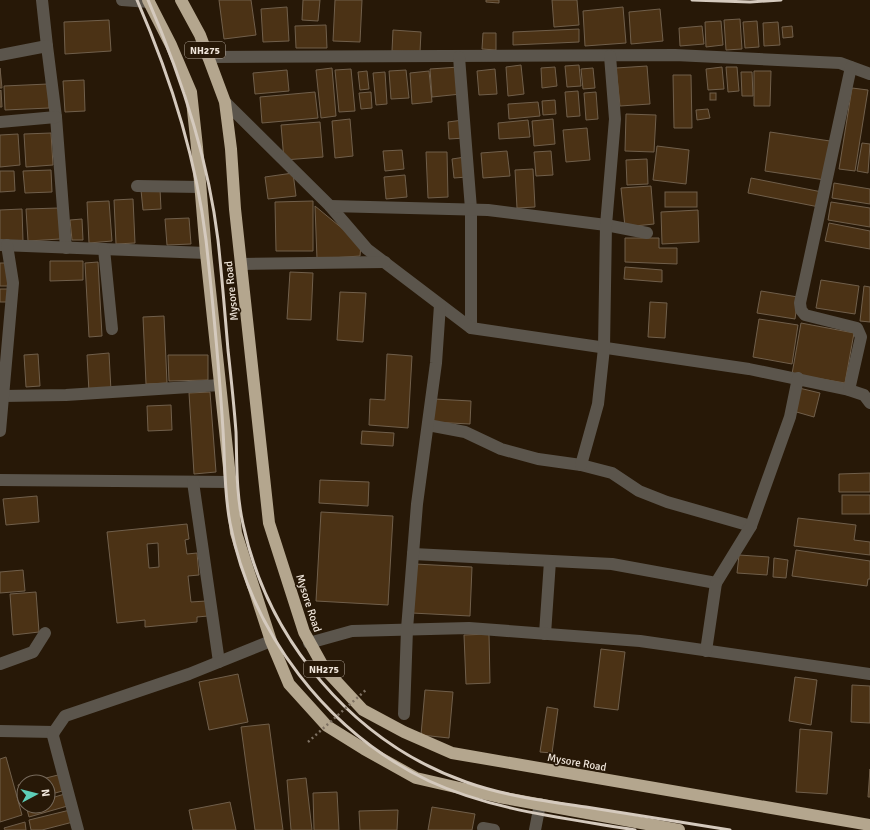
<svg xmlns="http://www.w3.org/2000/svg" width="870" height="830" font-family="Signika,sans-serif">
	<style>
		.building { fill: #4b3215; stroke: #705f4b; fill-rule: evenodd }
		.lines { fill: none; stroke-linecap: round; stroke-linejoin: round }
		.minor { stroke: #5b554c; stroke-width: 12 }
		.highway { stroke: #b4a68e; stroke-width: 12 }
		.rail { stroke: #d5cabe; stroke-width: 3 }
		.path-bridge { stroke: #7d7062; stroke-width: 2.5; stroke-dasharray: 2 3; stroke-linecap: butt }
		.labels { text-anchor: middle; stroke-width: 3.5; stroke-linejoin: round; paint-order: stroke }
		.shield { fill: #271807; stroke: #b4a89b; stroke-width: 1 }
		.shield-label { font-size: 10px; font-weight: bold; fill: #f0e6db }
		.street-label { font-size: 11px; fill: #f0e6db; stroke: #271807 }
	</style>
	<rect width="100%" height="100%" fill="#271807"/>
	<g class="building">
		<polygon points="219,0 251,0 256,35 224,39"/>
		<polygon points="303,0 320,0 318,21 302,20"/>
		<polygon points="335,0 362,0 360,42 333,41"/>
		<polygon points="486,0 499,0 499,3 486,2"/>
		<polygon points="552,0 577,0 579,25 554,27"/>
		<polygon points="287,7 289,41 263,42 261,9"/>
		<polygon points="623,7 626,43 585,46 583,11"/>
		<polygon points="660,9 663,41 631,44 629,12"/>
		<polygon points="740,19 742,49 726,50 724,20"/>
		<polygon points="109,20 111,51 65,54 64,22"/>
		<polygon points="721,21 723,45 706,47 705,22"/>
		<polygon points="757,21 759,47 745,48 743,22"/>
		<polygon points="778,22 780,45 764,46 763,23"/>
		<polygon points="326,25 327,48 296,48 295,26"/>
		<polygon points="702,26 704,44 680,46 679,28"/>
		<polygon points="792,26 793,37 783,38 782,27"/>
		<polygon points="579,29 579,42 513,45 513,32"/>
		<polygon points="393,30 421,32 420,52 392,51"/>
		<polygon points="483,33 496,33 496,50 482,49"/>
		<polygon points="521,65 524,94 508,96 506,67"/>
		<polygon points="579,65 581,86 567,87 565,66"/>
		<polygon points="647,66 650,104 620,106 616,68"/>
		<polygon points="459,67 461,94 432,97 430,69"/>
		<polygon points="555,67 557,86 542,88 541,68"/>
		<polygon points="722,67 724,89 708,90 706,69"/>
		<polygon points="726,67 737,67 739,91 728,92"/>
		<polygon points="0,68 2,88 0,88"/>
		<polygon points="332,68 336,116 321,118 316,70"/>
		<polygon points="593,68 595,88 583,89 581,69"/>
		<polygon points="351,69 355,111 339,112 335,70"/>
		<polygon points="495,69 497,94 479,95 477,71"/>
		<polygon points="287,70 289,91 255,94 253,73"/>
		<polygon points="406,70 409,98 391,99 389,71"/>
		<polygon points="367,71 369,89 360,90 358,72"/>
		<polygon points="429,71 432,102 412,104 410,73"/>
		<polygon points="754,71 771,71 770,106 754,106"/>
		<polygon points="385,72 387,104 376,105 373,73"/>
		<polygon points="741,72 752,72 753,96 742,96"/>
		<polygon points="673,75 691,75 692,128 674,128"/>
		<polygon points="84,80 85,111 65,112 63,81"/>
		<polygon points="48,84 49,108 5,110 4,86"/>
		<polygon points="852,88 868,90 855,171 839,169"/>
		<polygon points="1,90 2,107 0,107 0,91"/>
		<polygon points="578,91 580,116 567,117 565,92"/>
		<polygon points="315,92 318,118 262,123 260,97"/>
		<polygon points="371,92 372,108 361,109 359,93"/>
		<polygon points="596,92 598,119 586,120 584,93"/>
		<rect x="710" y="93" width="6" height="7"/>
		<polygon points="555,100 556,114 543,115 542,101"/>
		<polygon points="538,102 540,116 509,119 508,104"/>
		<polygon points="708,109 710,118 697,120 696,110"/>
		<polygon points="626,114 656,115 654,152 625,151"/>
		<polygon points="350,119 353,156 335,158 332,121"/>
		<polygon points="553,119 555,144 534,146 532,121"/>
		<polygon points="463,120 465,138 449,139 448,122"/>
		<polygon points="528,120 530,137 499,139 498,123"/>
		<polygon points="320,122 323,157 284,160 281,125"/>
		<polygon points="587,128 590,160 566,162 563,130"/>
		<polygon points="770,132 830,141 825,180 765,171"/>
		<polygon points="51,133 53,165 26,167 24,134"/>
		<polygon points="18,134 20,165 0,167 0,135"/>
		<polygon points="862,143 870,144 868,173 857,171"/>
		<polygon points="657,146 689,150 686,184 653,180"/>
		<polygon points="402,150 404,169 385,171 383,151"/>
		<polygon points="507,151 510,176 483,178 481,153"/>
		<polygon points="551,151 553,175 536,176 534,152"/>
		<polygon points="426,152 447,152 448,197 428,198"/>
		<polygon points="465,157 467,177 454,178 452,159"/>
		<polygon points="647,159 648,184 627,185 626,160"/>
		<polygon points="533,169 535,207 517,208 515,170"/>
		<polygon points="51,170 52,192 25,193 23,171"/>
		<polygon points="0,171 14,171 15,191 0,192"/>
		<polygon points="293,173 296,196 268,199 265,177"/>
		<polygon points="405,175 407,197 386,199 384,177"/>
		<polygon points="751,178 822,192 819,207 748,193"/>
		<polygon points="834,183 870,189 870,204 832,198"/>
		<polygon points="651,186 654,224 625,227 621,188"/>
		<polygon points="160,189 161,209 143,210 141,190"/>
		<rect x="665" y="192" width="32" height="15"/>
		<polygon points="133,199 135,243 116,244 114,200"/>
		<polygon points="109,201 112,241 89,243 87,202"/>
		<polygon points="313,201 313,251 276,251 275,202"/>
		<polygon points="831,202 870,208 870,227 828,220"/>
		<polygon points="315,206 361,244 360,256 317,259"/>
		<polygon points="59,208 60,239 28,241 26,209"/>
		<polygon points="22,209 23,241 0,242 0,210"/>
		<polygon points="698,210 699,242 662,244 661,212"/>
		<polygon points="189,218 191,244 167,245 165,219"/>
		<polygon points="82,219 83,240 72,240 70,220"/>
		<polygon points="829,223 870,231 870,249 825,241"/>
		<polygon points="625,238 659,238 659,248 677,248 677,264 625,262"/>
		<polygon points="50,261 83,261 83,280 50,281"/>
		<polygon points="98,262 102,336 89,337 85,263"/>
		<polygon points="0,263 8,263 9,286 0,286"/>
		<polygon points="625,267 662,270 662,282 624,279"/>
		<polygon points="290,272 313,273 311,320 287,319"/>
		<polygon points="821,280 859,286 855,314 816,308"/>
		<polygon points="864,286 870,287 870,322 860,321"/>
		<polygon points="0,289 8,289 9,302 0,302"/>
		<polygon points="761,291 798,297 795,319 757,313"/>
		<polygon points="340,292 366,293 363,342 337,340"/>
		<polygon points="650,302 667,303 665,338 648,337"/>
		<polygon points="164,316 167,383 146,384 143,317"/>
		<polygon points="759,319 798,325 792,364 753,357"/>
		<polygon points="801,323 854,333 845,383 792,374"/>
		<polygon points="109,353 111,391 89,392 87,355"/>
		<polygon points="38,354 40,386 26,387 24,355"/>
		<polygon points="387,354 412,356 408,428 369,425 370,399 385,400"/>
		<polygon points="168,355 208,355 208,380 169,381"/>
		<polygon points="799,388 820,393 814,417 793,411"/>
		<polygon points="210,392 216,472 194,474 189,393"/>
		<polygon points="434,399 471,401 470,424 432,422"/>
		<polygon points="171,405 172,430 148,431 147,406"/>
		<polygon points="362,431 394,433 393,446 361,444"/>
		<polygon points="870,473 870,492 839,492 839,474"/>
		<polygon points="320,480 369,482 368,506 319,503"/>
		<rect x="842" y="495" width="28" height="19"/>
		<polygon points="37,496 39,522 6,525 3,499"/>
		<polygon points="321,512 393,516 388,605 316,601"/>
		<polygon points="798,518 856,525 854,540 870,542 870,555 794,546"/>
		<path d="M187,524L189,539L185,540L187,554L197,553L199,575L188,576L191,602L206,601L208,616L197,617V622L145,627V620L117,623L107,532ZM158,543L159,567L149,568L147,544Z"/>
		<polygon points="796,550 870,561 870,579 868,579 867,586 792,576"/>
		<polygon points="739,555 769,557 767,575 737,573"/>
		<polygon points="774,558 788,560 786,578 773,577"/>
		<polygon points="415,564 472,567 470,616 412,613"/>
		<polygon points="23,570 25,591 0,593 0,572"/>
		<polygon points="36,592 39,632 13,635 10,594"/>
		<polygon points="489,634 490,683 466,684 464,635"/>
		<polygon points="601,649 625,652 618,710 594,707"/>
		<polygon points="238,674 248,722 209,730 199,682"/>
		<polygon points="795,677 817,680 811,725 789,721"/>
		<polygon points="852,685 870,686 870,723 851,722"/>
		<polygon points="425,690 453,692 449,738 421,735"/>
		<polygon points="547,707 558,709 552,753 540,752"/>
		<polygon points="269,724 283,830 255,830 241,727"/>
		<polygon points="800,729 832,732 827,794 796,792"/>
		<polygon points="6,757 22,815 0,822 0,759"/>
		<polygon points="870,769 870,797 868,797"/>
		<polygon points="62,774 66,790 48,795 48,782 30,782"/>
		<polygon points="306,778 312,830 291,830 287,780"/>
		<polygon points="24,783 24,801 22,802 18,785"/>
		<polygon points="337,792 339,830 314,830 313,793"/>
		<polygon points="68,793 71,805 29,817 26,806 48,806 48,799"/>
		<polygon points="230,802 236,830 193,830 189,810"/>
		<polygon points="432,807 475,814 472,830 428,830"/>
		<polygon points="70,810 73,822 42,830 31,830 29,820"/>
		<polygon points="398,810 397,830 360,830 359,811"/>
		<polygon points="25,822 26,830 5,830 4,828"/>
	</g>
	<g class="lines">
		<g class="minor">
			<polyline points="42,0 47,46"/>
			<polyline points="122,0 149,2"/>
			<polyline points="0,55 47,46 56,117 66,248"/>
			<polyline points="208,57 675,55 840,63 870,74"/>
			<polyline points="459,57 471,209 471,328"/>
			<polyline points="225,102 330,206 367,249 471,328 749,369 849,390 864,395 870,403"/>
			<polyline points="0,122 56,117"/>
			<polyline points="137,186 200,187"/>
			<polyline points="330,206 488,210 606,225 647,233"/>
			<polyline points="0,245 206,253"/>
			<polyline points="104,249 112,329"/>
			<polyline points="241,264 385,262"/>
			<polyline points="849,390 861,337 857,328 805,315 801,310 800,303 851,67"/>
			<polyline points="3,396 66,395 220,385"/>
			<polyline points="428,425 465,432 501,449 538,459 581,465 612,473 639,491 667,502 751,526"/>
			<polyline points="0,431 13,283 7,245"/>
			<polyline points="581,465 598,404 604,348 606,225 615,119 610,56"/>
			<polyline points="0,480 231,482"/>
			<polyline points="193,482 219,662"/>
			<polyline points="413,554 612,564 716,583 751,526 790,417 798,378"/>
			<polyline points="545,634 550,561"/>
			<polyline points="309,643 352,631 469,628 640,641 870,674"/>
			<polyline points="706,651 716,583"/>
			<polyline points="0,664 33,652 45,633"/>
			<polyline points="404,714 407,629 417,504 436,363 440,305"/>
			<polyline points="0,731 54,732"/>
			<polyline points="483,828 494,830"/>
			<polyline points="78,830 53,736 54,732 65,716 189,674 271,641"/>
			<polyline points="535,830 540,804"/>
		</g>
		<g class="highway">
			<polyline points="148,0 171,45 191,92 197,147 206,253 236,533 271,641 289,684 327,726 364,749 416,778 499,797 679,830"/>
			<polyline points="181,0 200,35 225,102 231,149 235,209 269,523 304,632 324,668 363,710 404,732 452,753 870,825"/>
		</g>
		<g class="rail">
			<path d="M137,0C170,76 196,158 206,240C213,303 219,367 223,430C225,462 224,492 230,523C251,633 327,732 429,781C494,811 566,818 635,830"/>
			<path d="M148,0C181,76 208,158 218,240C222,277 225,314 228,350C231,377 234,405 236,432C237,463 236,493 243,524C268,641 353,742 466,782C505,796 545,801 586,807C634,815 682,822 730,830"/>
			<polyline points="692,0 750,2 781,0"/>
		</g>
		<polyline class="path-bridge" points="308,742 367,689"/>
	</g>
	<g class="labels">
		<g class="shield">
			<rect x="185" y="42" width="40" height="16" rx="3"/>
			<rect x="304" y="661" width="40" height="16" rx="3"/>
		</g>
		<g class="shield-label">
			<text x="205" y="54">NH275</text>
			<text x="324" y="673">NH275</text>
		</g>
		<g class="street-label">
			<text transform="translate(231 291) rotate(-96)" y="4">Mysore Road</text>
			<text transform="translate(309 603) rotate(72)" y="4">Mysore Road</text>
			<text transform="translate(577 762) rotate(10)" y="4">Mysore Road</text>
		</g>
	</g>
	<g transform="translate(36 794) rotate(83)"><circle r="19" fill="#271807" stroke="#776a5c"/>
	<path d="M0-3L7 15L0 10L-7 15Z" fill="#5eceb8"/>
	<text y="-6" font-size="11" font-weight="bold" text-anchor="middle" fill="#f0e6db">N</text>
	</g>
</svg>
